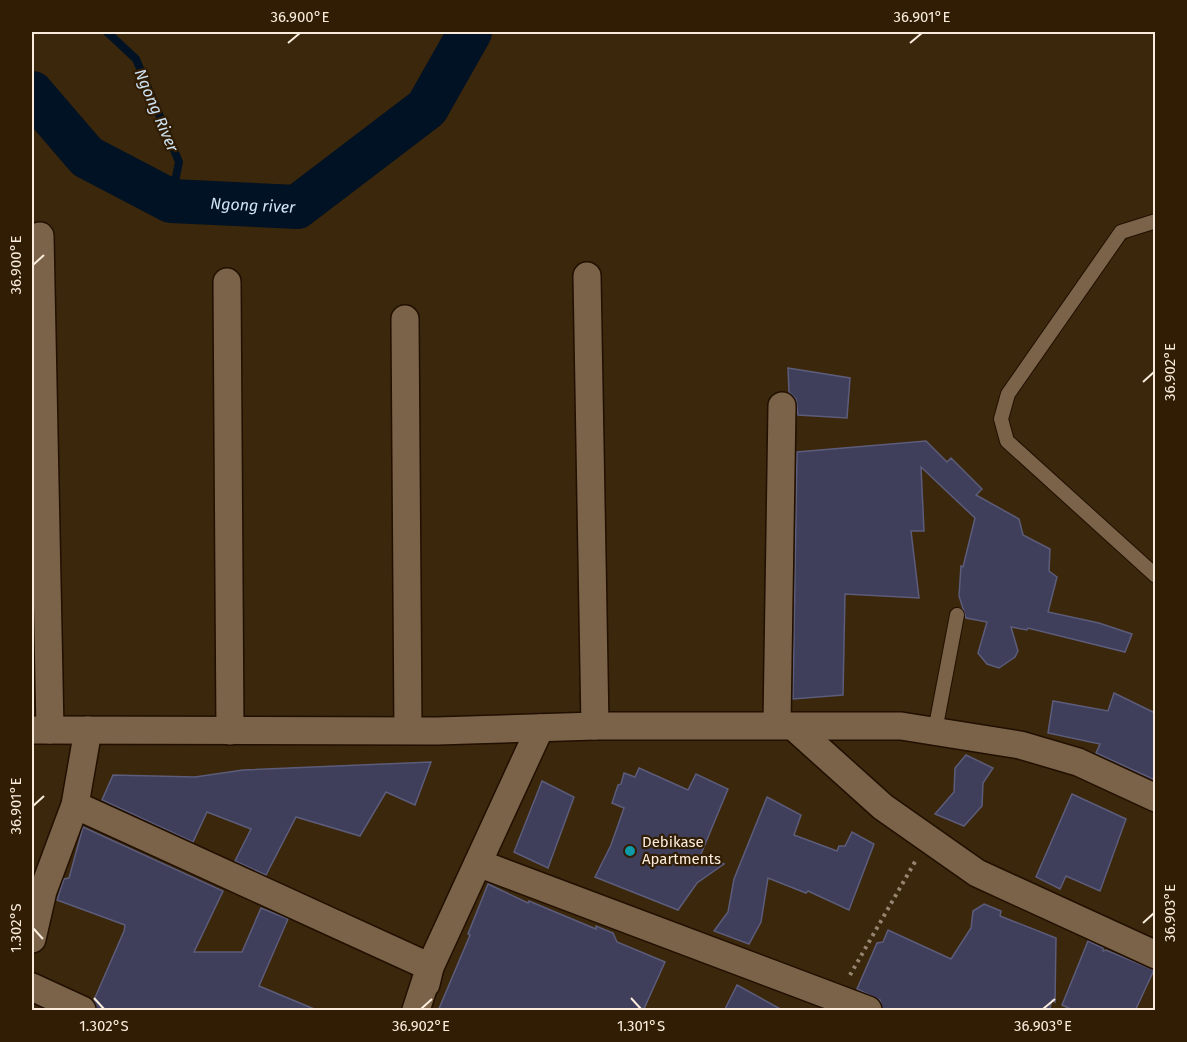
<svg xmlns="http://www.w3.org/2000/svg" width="1187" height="1042" font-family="'Fira Sans',sans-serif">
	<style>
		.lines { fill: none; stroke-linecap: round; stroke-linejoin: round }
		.stream { stroke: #001223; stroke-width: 8 }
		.river { stroke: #001223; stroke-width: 44 }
		.building { fill: #3f3e5b; stroke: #5c5c7b; stroke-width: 1.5 }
		.service-casing { stroke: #210f00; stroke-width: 16 }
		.minor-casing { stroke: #210f00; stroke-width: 30 }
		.path { stroke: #968671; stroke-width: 4; stroke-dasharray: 3 4.5; stroke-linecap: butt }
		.service { stroke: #7a6348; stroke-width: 14 }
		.minor { stroke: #7a6348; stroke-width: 27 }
		.ticks { fill: none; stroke: #f9ecdd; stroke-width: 2 }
		.culture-dot { fill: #0f9aa8; stroke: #301d03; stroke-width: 2 }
		.labels { text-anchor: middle; stroke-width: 4.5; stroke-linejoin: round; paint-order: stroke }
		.poi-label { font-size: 15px; fill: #f9ecdd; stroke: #301d03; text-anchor: start }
		.water-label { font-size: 16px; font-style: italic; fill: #cfe2f2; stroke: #301d03 }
		.neatline { fill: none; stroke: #f9ecdd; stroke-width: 2 }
		.ticks-label { font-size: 15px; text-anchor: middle; fill: #f9ecdd }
	</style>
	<rect width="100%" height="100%" fill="#3b270c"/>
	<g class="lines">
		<polyline class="stream" points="107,32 136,59 179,162 171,201"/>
		<path class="river" id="s1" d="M32,93L87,157L171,201L297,207L427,108L470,32"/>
	</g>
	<g class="building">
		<polygon points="788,368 850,378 847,418 798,415 796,399 789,392"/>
		<polygon points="926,441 947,462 951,458 982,489 976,495 1019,519 1023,535 1050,549 1049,571 1057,577 1048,612 1099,623 1132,634 1125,652 1028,628 1027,630 1011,627 1018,651 1015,657 999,668 987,664 978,653 987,622 966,618 959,596 961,566 963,567 975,518 921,467 924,531 911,531 919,598 845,594 843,695 793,699 797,452"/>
		<polygon points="1114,693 1155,713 1155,780 1096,753 1100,744 1048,733 1053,701 1108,711"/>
		<polygon points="966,755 993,768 983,783 982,806 964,826 935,814 954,792 955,768"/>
		<polygon points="431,762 415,805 386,792 360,836 296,817 266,875 235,861 251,829 207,812 193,842 102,800 113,775 195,777 243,770"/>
		<polygon points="639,768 688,790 696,774 728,789 701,854 724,864 697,883 678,910 595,877 611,845 624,808 612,803 618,785 621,784 624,773 635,777"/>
		<polygon points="542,781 574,797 548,868 514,852"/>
		<polygon points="1072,794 1126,819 1100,891 1066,876 1060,889 1036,877"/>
		<polygon points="767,797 801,815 794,835 837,851 839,846 845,846 852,832 874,844 849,910 808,891 806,893 768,878 761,922 749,944 714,931 728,912 734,879"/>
		<polygon points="83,827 223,891 194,952 242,952 261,908 288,919 259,986 319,1011 97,1011 94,1000 124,931 125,925 57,900 64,879 69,878"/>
		<polygon points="488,884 528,903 529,901 596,929 596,926 613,933 617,942 665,962 643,1011 438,1011 470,935 468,934"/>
		<polygon points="984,904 1001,911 1000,916 1056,938 1055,1002 1052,1000 1049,1011 883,1011 880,1000 857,989 877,943 883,942 888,930 951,959 971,928 973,911"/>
		<polygon points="1088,941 1103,948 1103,951 1106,950 1154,970 1135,1011 1075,1011 1062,1005"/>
		<polygon points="737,985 784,1011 724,1011"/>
	</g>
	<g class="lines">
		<defs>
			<g id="service">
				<polyline points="1156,221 1121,232 1008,394 1001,419 1007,441 1156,576"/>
				<polyline points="935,731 957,615"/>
			</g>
			<g id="minor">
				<polyline points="40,236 50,730"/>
				<polyline points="587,276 595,726"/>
				<polyline points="227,282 230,731"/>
				<polyline points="405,319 408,730"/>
				<polyline points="777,724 782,406"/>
				<polyline points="794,727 883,807 977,873 1156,955"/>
				<polyline points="32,730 437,731 595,726 901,726 1020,745 1078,762 1156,798"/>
				<polyline points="75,805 430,967 416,1010"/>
				<polyline points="478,863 868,1010"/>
				<polyline points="32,939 43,891 75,805 88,730"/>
				<polyline points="426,984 430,967 540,728"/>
				<polyline points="32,987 82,1010"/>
			</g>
		</defs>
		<use href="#service" class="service-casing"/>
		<use href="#minor" class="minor-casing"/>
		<polyline class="path" points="850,975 916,860"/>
		<use href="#service" class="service"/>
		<use href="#minor" class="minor"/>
	</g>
	<path class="ticks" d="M288,43L300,33M910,43L922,33M33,265L44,255M1143,382L1154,372M33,806L44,796M1143,923L1154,913M33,928L43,939M94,998L104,1009M631,998L641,1009M421,1009L432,999M1043,1009L1055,999"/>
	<circle class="culture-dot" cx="630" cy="851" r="6"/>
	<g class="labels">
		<g class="poi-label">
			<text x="642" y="847">Debikase<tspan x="642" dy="17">Apartments</tspan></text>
		</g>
		<g class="water-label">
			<text transform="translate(157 110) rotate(67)" y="6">Ngong River</text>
			<text dy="6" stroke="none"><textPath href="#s1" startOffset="261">Ngong river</textPath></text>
		</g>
	</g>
	<rect width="1187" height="1042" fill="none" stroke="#301d03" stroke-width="66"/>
	<rect x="33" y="33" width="1121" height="976" class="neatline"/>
	<g class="ticks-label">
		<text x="300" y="22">36.900°E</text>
		<text x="922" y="22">36.901°E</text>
		<text transform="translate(16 265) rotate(-90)" y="5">36.900°E</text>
		<text transform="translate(1170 372) rotate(-90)" y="5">36.902°E</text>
		<text transform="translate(16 806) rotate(-90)" y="5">36.901°E</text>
		<text transform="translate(1170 913) rotate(-90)" y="5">36.903°E</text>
		<text transform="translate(16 928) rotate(-90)" y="5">1.302°S</text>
		<text x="104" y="1031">1.302°S</text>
		<text x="421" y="1031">36.902°E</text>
		<text x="641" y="1031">1.301°S</text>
		<text x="1043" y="1031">36.903°E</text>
	</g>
</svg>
